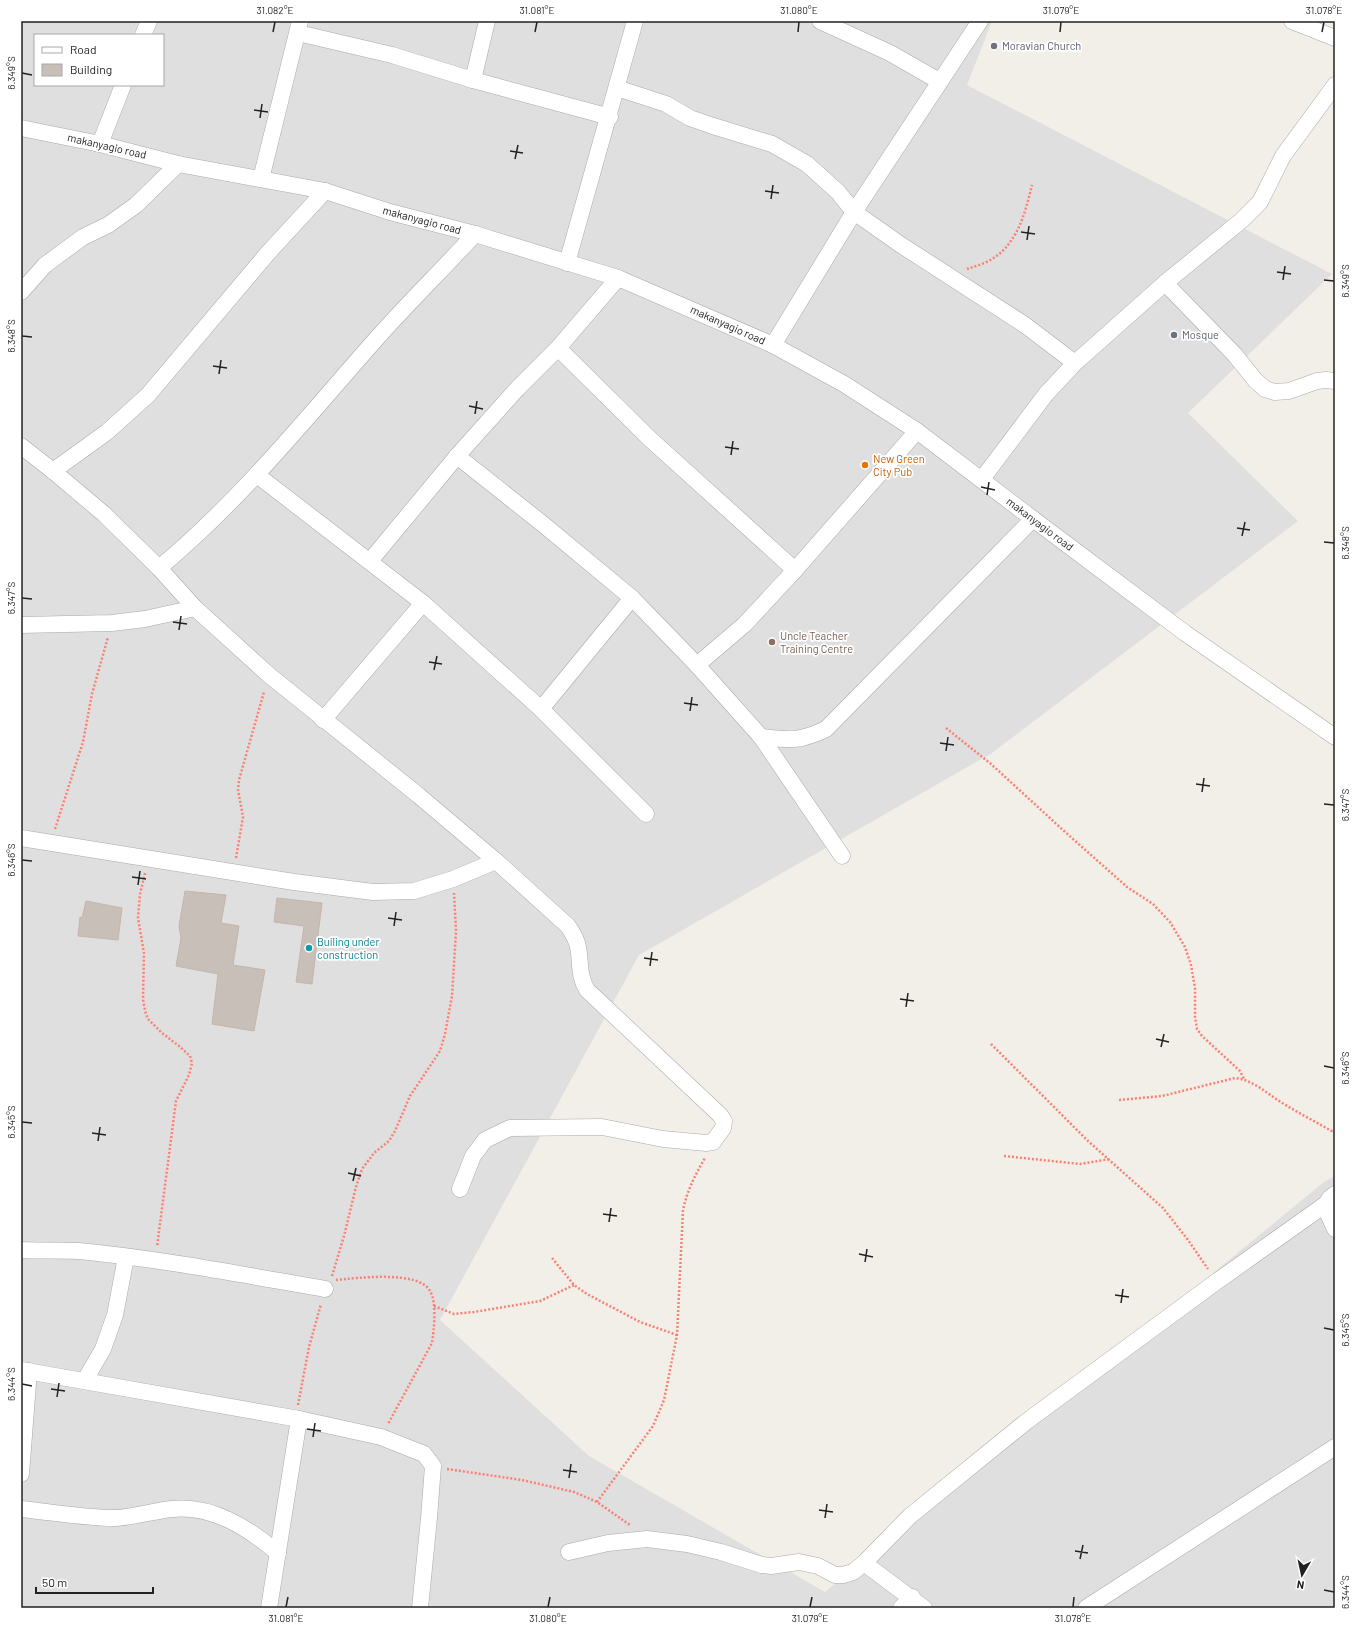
<svg xmlns="http://www.w3.org/2000/svg" width="1356" height="1629" font-family="Barlow,sans-serif">
	<style>
		.residential { fill: #e0dfdf; fill-rule: evenodd }
		.building { fill: #c7bfb8; stroke: #c4b6ab }
		.lines { fill: none; stroke-linecap: round; stroke-linejoin: round }
		.minor-casing { stroke: #a9a9a9; stroke-width: 17 }
		.path { stroke: #fa8072; stroke-width: 2.5; stroke-dasharray: 2 2; stroke-linecap: butt }
		.minor { stroke: #fff; stroke-width: 16 }
		.ticks { fill: none; stroke: #222; stroke-width: 1.5 }
		.worship-dot { fill: #6b7280; stroke: #fff; stroke-width: 1.5 }
		.food-dot { fill: #e8710a; stroke: #fff; stroke-width: 1.5 }
		.education-dot { fill: #8d6e63; stroke: #fff; stroke-width: 1.5 }
		.culture-dot { fill: #0f9aa8; stroke: #fff; stroke-width: 1.5 }
		.labels { text-anchor: middle; stroke-width: 3.5; stroke-linejoin: round; paint-order: stroke }
		.worship-label { font-size: 11px; fill: #5b616d; stroke: #fff; text-anchor: start }
		.street-label { font-size: 11px; fill: #222; stroke: #fff }
		.food-label { font-size: 11px; fill: #c56008; stroke: #fff; text-anchor: start }
		.education-label { font-size: 11px; fill: #785e54; stroke: #fff; text-anchor: start }
		.culture-label { font-size: 11px; fill: #0d838f; stroke: #fff; text-anchor: start }
		.neatline { fill: none; stroke: #222; stroke-width: 1.5 }
		.ticks-label { font-size: 10px; text-anchor: middle; fill: #222 }
	</style>
	<rect width="100%" height="100%" fill="#f2efe9"/>
	<path class="residential" d="M21,21H992L967,85L1332,274L1188,413L1298,521L992,753L639,955L440,1320L589,1456L825,1592L1324,1182L1335,1176V1608H21ZM35,35H163V85H35Z"/>
	<g class="building">
		<polygon points="185,891 226,895 221,923 239,926 233,965 265,970 254,1031 212,1024 218,974 176,966 181,938 179,926"/>
		<polygon points="277,898 322,903 312,984 296,982 304,926 274,922"/>
		<polygon points="86,901 122,908 118,940 78,936 80,917 82,918"/>
	</g>
	<g class="lines">
		<defs>
			<g id="minor">
				<polyline points="820,21 890,53 939,81"/>
				<polyline points="1292,21 1335,38"/>
				<polyline points="298,33 392,55 473,80 610,117"/>
				<polyline points="143,35 149,21"/>
				<polyline points="473,80 487,21"/>
				<polyline points="617,88 666,104 690,118 713,126 772,144 807,164 838,192 854,212 901,245 1025,325 1075,363"/>
				<polyline points="21,128 100,144 178,164 325,191 390,212 475,234 618,278 773,345 844,384 917,431 1033,519 1185,633 1335,737"/>
				<polyline points="100,144 123,85"/>
				<polyline points="261,179 300,21"/>
				<polyline points="567,263 635,21"/>
				<polyline points="1165,283 1235,355 1255,380 1265,389 1275,392 1289,391 1317,381 1326,380 1335,381"/>
				<polyline points="21,292 45,265 83,237 108,225 136,205 178,164"/>
				<polyline points="773,345 854,212 980,21"/>
				<polyline points="558,348 649,438 795,570"/>
				<path d="M21,446L53,471L104,514L159,568L195,608L269,675L418,795L496,861L568,926C572,932 575,937 577,943C582,960 577,973 587,990L720,1115L724,1121L723,1128L713,1142L706,1143L663,1139L602,1127L510,1128L485,1140L473,1156L460,1189"/>
				<polyline points="457,456 544,525 632,598 697,665 761,737 842,856"/>
				<polyline points="53,471 107,432 148,395 267,254 325,191"/>
				<polyline points="257,475 423,603 541,709 646,814"/>
				<polyline points="982,479 1046,394 1075,363 1165,283 1242,220 1260,202 1283,156 1335,85"/>
				<polyline points="370,561 457,456 517,389 558,348 618,278"/>
				<path d="M159,568C241,500 307,417 377,338C409,302 443,269 475,234"/>
				<polyline points="21,625 112,623 145,619 195,608"/>
				<polyline points="697,665 745,624 795,570 917,431"/>
				<polyline points="541,709 632,598"/>
				<polyline points="323,720 423,603"/>
				<path d="M761,737C790,740 799,742 826,729L1033,519"/>
				<polyline points="21,838 294,882 373,892 414,891 453,879 496,861"/>
				<polyline points="1335,1194 1330,1198 1326,1204 1329,1216 1335,1229"/>
				<path d="M21,1250C40,1251 60,1250 79,1251C162,1259 244,1275 325,1289"/>
				<polyline points="21,1370 299,1419 381,1437 424,1454 433,1466 429,1518 420,1608"/>
				<polyline points="85,1380 103,1349 115,1315 126,1257"/>
				<polyline points="21,1474 29,1371"/>
				<path d="M21,1509C52,1512 84,1518 115,1518C134,1517 153,1511 172,1509C213,1505 248,1528 278,1553"/>
				<polyline points="569,1552 608,1543 647,1539 687,1544 721,1552 762,1565 771,1566 799,1562 818,1566 835,1575 843,1575 853,1572 864,1563 910,1516 1027,1421 1216,1282 1326,1204"/>
				<polyline points="864,1563 924,1608"/>
				<polyline points="269,1608 299,1419"/>
				<polyline points="901,1608 912,1597"/>
				<polyline points="1086,1608 1335,1447"/>
			</g>
		</defs>
		<use href="#minor" class="minor-casing"/>
		<g class="path">
			<path d="M967,269C977,266 989,262 998,255C1019,238 1026,210 1032,185"/>
			<polyline points="946,728 991,764 1064,831 1127,887 1153,904 1170,922 1185,947 1191,965 1195,988 1195,1017 1197,1029 1202,1036 1240,1071 1244,1079"/>
			<polyline points="55,829 83,742 92,694 108,637"/>
			<polyline points="236,858 243,817 238,790 239,780 264,692"/>
			<polyline points="145,873 140,894 138,918 144,953 143,999 145,1011 148,1019 162,1033 179,1046 190,1056 192,1063 189,1075 176,1101 157,1247"/>
			<polyline points="991,1044 1088,1141 1163,1208 1188,1240 1208,1269"/>
			<path d="M1119,1100L1162,1096L1235,1078C1254,1080 1267,1094 1284,1104C1300,1114 1318,1123 1335,1133"/>
			<polyline points="1004,1156 1080,1164 1110,1159"/>
			<polyline points="552,1258 574,1285 587,1294 640,1322 677,1335"/>
			<polyline points="332,1276 344,1236 356,1187 362,1169 374,1153 389,1141 395,1131 410,1096 440,1051 445,1034 452,996 456,931 454,893"/>
			<path d="M336,1280C357,1278 419,1270 430,1291C437,1302 434,1330 432,1343L388,1424"/>
			<polyline points="434,1306 454,1314 474,1312 540,1301 574,1285"/>
			<polyline points="298,1405 309,1347 321,1304"/>
			<polyline points="447,1469 522,1480 574,1492 597,1502 630,1525"/>
			<path d="M597,1502L653,1426L664,1400L677,1335L683,1210C687,1191 695,1175 705,1158"/>
		</g>
		<use href="#minor" class="minor"/>
	</g>
	<path class="ticks" d="M273,32L275,22M535,32L537,22M798,32L799,22M1060,32L1061,22M1322,32L1324,22M22,73L32,75M254,110L268,112M260,118L262,104M510,151L523,153M515,159L518,145M765,191L779,193M771,199L773,185M1021,232L1035,234M1027,240L1029,226M1277,272L1291,274M1283,280L1285,266M1324,280L1334,281M22,336L32,337M213,366L227,368M219,374L221,360M469,406L483,409M475,414L477,401M725,447L739,449M731,455L733,441M981,487L995,490M987,495L989,482M1237,528L1250,530M1242,536L1245,522M1324,542L1334,543M22,598L32,599M173,622L187,624M179,630L181,616M429,662L442,664M434,670L437,656M684,703L698,705M690,711L692,697M940,743L954,745M946,751L948,737M1196,784L1210,786M1202,792L1204,778M1324,804L1334,805M22,860L32,861M132,877L146,879M138,885L140,871M388,918L402,920M394,926L396,912M644,958L658,960M650,966L652,952M900,999L914,1001M906,1007L908,993M1156,1039L1169,1042M1161,1047L1164,1034M1324,1066L1334,1068M22,1122L32,1123M92,1133L106,1135M98,1141L100,1127M348,1173L361,1176M353,1181L356,1168M603,1214L617,1216M609,1222L611,1208M859,1254L873,1257M865,1262L867,1249M1115,1295L1129,1297M1121,1303L1123,1289M1324,1328L1334,1330M22,1384L32,1386M51,1389L65,1391M57,1397L59,1383M307,1429L321,1431M313,1437L315,1423M563,1470L577,1472M569,1478L571,1464M819,1510L833,1512M825,1518L827,1504M1075,1551L1088,1553M1080,1559L1083,1545M1324,1590L1334,1592M286,1607L288,1597M548,1607L550,1597M810,1607L812,1597M1073,1607L1074,1597"/>
	<g class="worship-dot">
		<circle cx="994" cy="46" r="4"/>
		<circle cx="1174" cy="335" r="4"/>
	</g>
	<circle class="food-dot" cx="865" cy="465" r="4"/>
	<circle class="education-dot" cx="772" cy="642" r="4"/>
	<circle class="culture-dot" cx="309" cy="948" r="4"/>
	<g class="labels">
		<g class="worship-label">
			<text x="1002" y="50">Moravian Church</text>
			<text x="1182" y="339">Mosque</text>
		</g>
		<g class="street-label">
			<text transform="translate(107 146) rotate(13)" y="4">makanyagio road</text>
			<text transform="translate(422 220) rotate(15)" y="4">makanyagio road</text>
			<text transform="translate(728 325) rotate(24)" y="4">makanyagio road</text>
			<text transform="translate(1040 524) rotate(37)" y="4">makanyagio road</text>
		</g>
		<g class="food-label">
			<text x="873" y="463">New Green<tspan x="873" dy="13">City Pub</tspan></text>
		</g>
		<g class="education-label">
			<text x="780" y="640">Uncle Teacher<tspan x="780" dy="13">Training Centre</tspan></text>
		</g>
		<g class="culture-label">
			<text x="317" y="946">Builing under<tspan x="317" dy="13">construction</tspan></text>
		</g>
	</g>
	<rect width="1356" height="1629" fill="none" stroke="#ffffff" stroke-width="44"/>
	<rect x="34" y="34" width="130" height="52" fill="#ffffff" stroke="#a7a7a7"/>
	<rect x="42" y="47" width="20" height="6" fill="#ffffff" stroke="#a7a7a7"/>
	<text x="70" y="54" font-size="12" fill="#222222">Road</text>
	<rect x="42" y="64" width="20" height="12" fill="#c7bfb8" stroke="#a7a7a7"/>
	<text x="70" y="74" font-size="12" fill="#222222">Building</text>
	<g transform="translate(1302 1575) rotate(189)" stroke="#ffffff" stroke-width="3" paint-order="stroke">
	<path d="M0-3L7 15L0 10L-7 15Z" fill="#222222"/>
	<text y="-6" font-size="11" font-weight="bold" text-anchor="middle" fill="#222222">N</text>
	</g>
	<path d="M36 1587v6h117v-6" fill="none" stroke="#222222" stroke-width="2"/>
	<text x="42" y="1587" font-size="12" fill="#222222" stroke="#ffffff" stroke-width="3" paint-order="stroke">50 m</text>
	<rect x="22" y="22" width="1312" height="1585" class="neatline"/>
	<g class="ticks-label">
		<text x="275" y="14">31.082°E</text>
		<text x="537" y="14">31.081°E</text>
		<text x="799" y="14">31.080°E</text>
		<text x="1061" y="14">31.079°E</text>
		<text x="1324" y="14">31.078°E</text>
		<text transform="translate(11 73) rotate(-90)" y="4">6.349°S</text>
		<text transform="translate(1345 281) rotate(-90)" y="4">6.349°S</text>
		<text transform="translate(11 336) rotate(-90)" y="4">6.348°S</text>
		<text transform="translate(1345 543) rotate(-90)" y="4">6.348°S</text>
		<text transform="translate(11 598) rotate(-90)" y="4">6.347°S</text>
		<text transform="translate(1345 805) rotate(-90)" y="4">6.347°S</text>
		<text transform="translate(11 860) rotate(-90)" y="4">6.346°S</text>
		<text transform="translate(1345 1068) rotate(-90)" y="4">6.346°S</text>
		<text transform="translate(11 1122) rotate(-90)" y="4">6.345°S</text>
		<text transform="translate(1345 1330) rotate(-90)" y="4">6.345°S</text>
		<text transform="translate(11 1384) rotate(-90)" y="4">6.344°S</text>
		<text transform="translate(1345 1592) rotate(-90)" y="4">6.344°S</text>
		<text x="286" y="1622">31.081°E</text>
		<text x="548" y="1622">31.080°E</text>
		<text x="810" y="1622">31.079°E</text>
		<text x="1073" y="1622">31.078°E</text>
	</g>
</svg>
